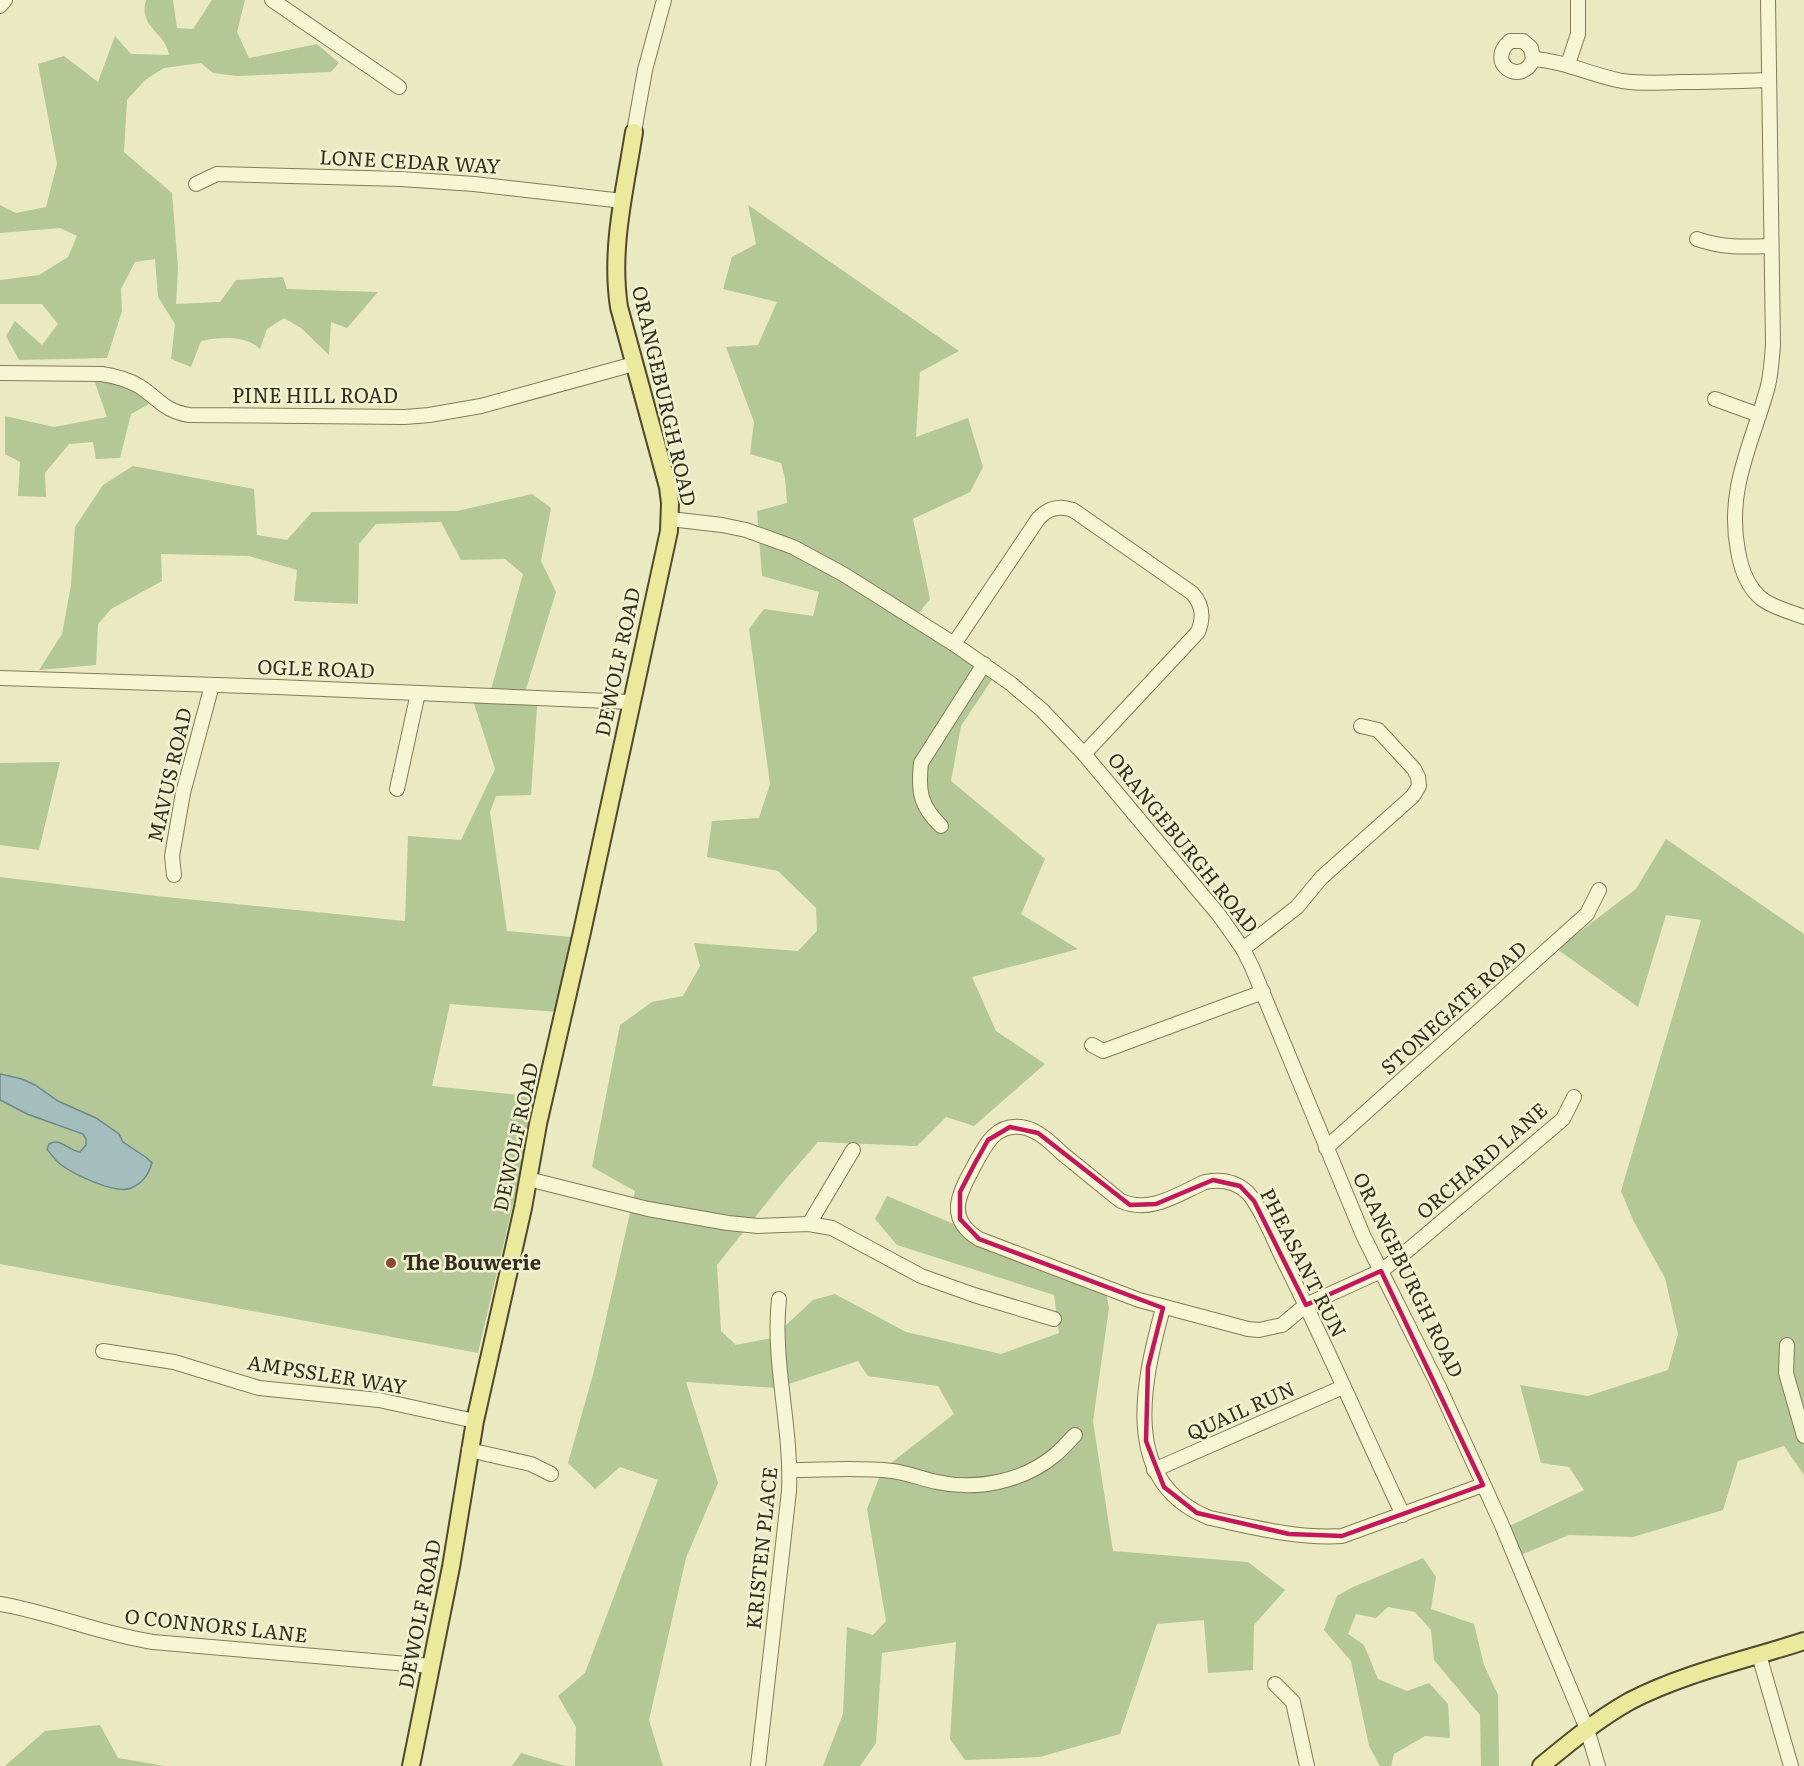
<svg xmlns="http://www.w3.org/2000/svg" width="1804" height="1766" font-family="Literata,serif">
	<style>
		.green { fill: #b3c797 }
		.water { fill: #a4bdbd; stroke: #6c898a; stroke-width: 1.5 }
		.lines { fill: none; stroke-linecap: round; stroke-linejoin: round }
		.minor-casing { stroke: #827b5a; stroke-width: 16 }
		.major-casing { stroke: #50482f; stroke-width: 20 }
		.minor { stroke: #f6f5d4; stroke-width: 14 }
		.major { stroke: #ebe99c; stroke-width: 16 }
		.marked { fill: none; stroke: #c2185b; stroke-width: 4.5; stroke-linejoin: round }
		.poi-dot { fill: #8c492f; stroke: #f2f2d0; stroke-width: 2 }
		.labels { text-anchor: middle; stroke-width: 5; stroke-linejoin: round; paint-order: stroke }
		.street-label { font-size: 20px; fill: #332e1e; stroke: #f2f2d0 }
		.poi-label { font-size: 20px; font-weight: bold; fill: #332e1e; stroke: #f2f2d0; text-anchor: start }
	</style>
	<rect width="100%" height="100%" fill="#eae9c2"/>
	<g class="green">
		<path d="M146,0H173L177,28L193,29L212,0H245L237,32L249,58L317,44L339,63L331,72L237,76L213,73L201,63L164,68L145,80L127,100L124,152L172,193L178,268L176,304L220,302L236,280L283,277L287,289L378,292L347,328L331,322L329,355L301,328L284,318L267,329L260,349C246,335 220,337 201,341L191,367L171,359L175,324L158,297L155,259L135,262L121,289L122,311L107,358L19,360L6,336L15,321L42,345L58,324L42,304H0V280L39,275L68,257L77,236L60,228L0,233V205L16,213L46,207L57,164L38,64L64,56L98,82L115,36L131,54L169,55C166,32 138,28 146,0Z"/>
		<polygon points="748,205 959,351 920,372 916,437 968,418 983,467 970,492 913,519 930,599 915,618 995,675 961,726 951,781 1045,859 1021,914 1078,949 972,977 996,1031 1045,1064 974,1126 946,1117 917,1146 818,1142 784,1181 717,1265 721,1331 736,1345 772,1338 813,1300 835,1294 906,1332 1001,1354 1059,1333 1054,1295 897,1245 875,1219 887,1196 1105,1287 1109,1308 1093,1421 1113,1551 1248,1562 1285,1590 1254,1625 1253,1670 1208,1673 1204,1620 1157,1624 1120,1734 1040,1757 965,1760 950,1739 956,1642 882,1653 876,1743 860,1766 823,1766 843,1714 847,1627 873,1635 886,1621 867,1509 882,1470 954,1414 938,1386 868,1376 858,1361 777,1388 686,1382 718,1483 686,1558 649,1720 663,1766 575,1766 576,1727 558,1696 585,1673 658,1480 620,1467 595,1489 568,1463 594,1371 635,1191 592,1167 620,1025 652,1002 683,996 700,966 694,943 798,951 817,931 816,908 778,871 707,857 712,821 759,818 770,784 749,629 764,609 813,616 819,592 762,576 757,511 787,503 785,478 781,463 750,454 754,422 726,347 758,345 777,302 723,289 732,257 756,244"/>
		<polygon points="93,377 131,386 149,404 131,414 120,458 96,459 93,442 69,444 45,473 46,497 18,496 20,462 5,454 5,416 54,427 107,417"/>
		<polygon points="133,466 254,489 257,535 287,540 312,512 457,511 532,494 551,508 541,561 556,592 525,692 538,693 531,795 496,796 490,812 507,931 571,937 558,1012 450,1004 432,1086 538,1097 478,1353 0,1264 0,877 156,896 405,921 408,836 461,840 495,769 470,691 490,693 523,574 505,559 461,560 441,522 376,524 359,544 358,604 294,601 297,570 249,556 161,554 162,581 111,609 98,624 96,665 39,670 62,634 71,585 75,527 103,485"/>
		<polygon points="60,762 39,850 0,845 0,763"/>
		<polygon points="1666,839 1804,934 1804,1475 1784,1446 1738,1461 1723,1510 1633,1537 1569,1535 1513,1558 1501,1530 1584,1490 1569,1467 1541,1463 1520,1385 1588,1396 1668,1370 1678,1334 1665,1278 1634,1222 1621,1191 1701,920 1666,915 1638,1007 1557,949 1636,889"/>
		<polygon points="1423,1558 1436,1577 1431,1609 1474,1624 1484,1665 1498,1695 1499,1766 1481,1766 1480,1715 1434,1660 1431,1630 1415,1612 1388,1607 1376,1618 1356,1614 1348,1634 1364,1645 1378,1679 1407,1691 1429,1683 1448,1704 1450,1738 1425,1736 1394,1754 1391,1766 1380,1766 1369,1746 1351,1661 1324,1630 1337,1596 1353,1587"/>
		<polygon points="100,1725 118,1758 165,1766 5,1766 45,1731"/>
		<polygon points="521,1753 565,1766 512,1766"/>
	</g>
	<path class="water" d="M0,1074L22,1079L35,1085L58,1101L96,1118L119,1134L123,1142L147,1158L152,1163C148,1175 143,1183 131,1188C116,1195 73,1174 60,1164C55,1160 51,1154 47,1149L49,1144C61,1137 68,1151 80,1152L86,1145V1139L83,1134L27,1114L0,1100Z"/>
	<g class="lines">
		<defs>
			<g id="minor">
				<polyline points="272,0 399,87"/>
				<path d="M1768,0L1773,345C1772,359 1771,373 1768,386C1752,444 1726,489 1738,551C1741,569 1747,587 1762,599C1774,608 1791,612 1804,617"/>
				<polyline points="0,6 5,0"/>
				<path d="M1533,59C1523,87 1484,64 1510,41H1523L1531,48L1533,59C1565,61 1591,75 1622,81C1642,84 1662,83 1682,82C1711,82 1740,81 1769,80"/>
				<polyline points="1568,64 1578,34 1578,0"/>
				<polyline points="634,132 645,70 664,0"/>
				<polyline points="196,184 217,174 401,179 474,184 623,201"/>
				<path d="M1697,239C1722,248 1745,247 1771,246"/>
				<path d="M0,373L102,374C115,376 127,379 139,386C158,398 164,411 189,415L405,417L429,415L481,406L634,364"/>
				<polyline points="1715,399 1759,415"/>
				<polyline points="670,519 722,525 746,530 793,547 843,574 954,644 1010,683 1042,710 1084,754 1219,915 1243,949 1252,967 1363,1235 1439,1387 1501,1523 1587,1729 1598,1766"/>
				<path d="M954,644L1038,519C1048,508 1059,505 1073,510L1192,593C1203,605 1204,617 1198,632L1084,754"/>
				<polyline points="0,678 277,687 631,702"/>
				<polyline points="397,789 418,693"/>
				<path d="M941,826C920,806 918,791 921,763L984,664"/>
				<polyline points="174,875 172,856 183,793 212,685"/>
				<polyline points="1243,949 1297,907 1321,878 1413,796 1419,786 1418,777 1414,769 1378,730 1361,726"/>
				<polyline points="1092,1045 1103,1051 1263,992"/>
				<polyline points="1326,1148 1587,914 1599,890"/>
				<polyline points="528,1179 648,1209 728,1223 758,1226 809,1224 832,1228 921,1276 974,1295 1054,1319"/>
				<polyline points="809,1224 853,1150"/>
				<path d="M1163,1308C1143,1381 1119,1483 1210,1518C1253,1527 1297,1539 1342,1536L1483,1485"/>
				<polyline points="1787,1345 1786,1373 1804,1436"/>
				<polyline points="103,1351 174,1362 259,1388 379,1400 475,1421"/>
				<polyline points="469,1450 531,1464 551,1474"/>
				<path d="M790,1470C824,1470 859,1467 892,1471C908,1473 922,1479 937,1482C977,1491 1024,1481 1055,1455C1062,1449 1068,1442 1075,1435"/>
				<polyline points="1154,1470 1343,1387"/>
				<path d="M1403,1515C1363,1431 1326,1344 1284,1261C1275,1243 1261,1206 1247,1192C1235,1181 1220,1179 1205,1182C1178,1194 1151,1214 1121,1201C1102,1186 1083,1170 1064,1155C1053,1145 1041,1132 1026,1128C996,1121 985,1145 973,1168C958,1195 946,1219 979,1239L1139,1300L1248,1329L1259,1330L1282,1325L1306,1305L1381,1271L1407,1251L1563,1119L1574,1097"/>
				<path d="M0,1604C52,1613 101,1634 153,1642L431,1666"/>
				<polyline points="1759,1655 1791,1766"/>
				<polyline points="1275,1684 1293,1702 1307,1766"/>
				<path d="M758,1766L789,1491C792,1427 772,1362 779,1299"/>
			</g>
			<g id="major">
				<path d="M411,1766L451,1567L475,1421L523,1208L538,1124L582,932L669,531L670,503L668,487L619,307C610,248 625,190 634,132"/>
				<path d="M1541,1766C1570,1742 1598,1719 1630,1701C1684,1673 1746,1660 1804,1641"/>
			</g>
		</defs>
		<use href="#minor" class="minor-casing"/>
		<use href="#major" class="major-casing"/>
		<use href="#minor" class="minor"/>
		<use href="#major" class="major"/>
	</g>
	<path class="marked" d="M1010,1127L1038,1133L1130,1205L1156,1204L1213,1180L1240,1186L1254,1201L1306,1305L1381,1271L1483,1485L1342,1536L1289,1534L1197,1513L1164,1487L1146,1441L1148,1367L1163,1308L979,1239L960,1219V1192L974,1165L988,1140Z"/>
	<circle class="poi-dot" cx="391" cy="1263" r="6"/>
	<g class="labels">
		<g class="street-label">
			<text transform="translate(410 162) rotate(3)" y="7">LONE CEDAR WAY</text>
			<text x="315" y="403">PINE HILL ROAD</text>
			<text transform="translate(664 396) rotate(77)" y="7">ORANGEBURGH ROAD</text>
			<text transform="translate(618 662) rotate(-78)" y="7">DEWOLF ROAD</text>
			<text transform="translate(316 669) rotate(2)" y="7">OGLE ROAD</text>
			<text transform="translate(170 775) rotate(-77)" y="7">MAVUS ROAD</text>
			<text transform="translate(1183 843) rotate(51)" y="7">ORANGEBURGH ROAD</text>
			<text transform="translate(1454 1008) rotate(-42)" y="7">STONEGATE ROAD</text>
			<text transform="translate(516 1137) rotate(-78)" y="7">DEWOLF ROAD</text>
			<text transform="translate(1482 1161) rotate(-41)" y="7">ORCHARD LANE</text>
			<text transform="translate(1303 1263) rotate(63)" y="7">PHEASANT RUN</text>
			<text transform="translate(1408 1275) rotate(64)" y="7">ORANGEBURGH ROAD</text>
			<text transform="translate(327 1375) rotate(9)" y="7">AMPSSLER WAY</text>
			<text transform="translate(1241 1411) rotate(-24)" y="7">QUAIL RUN</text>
			<text transform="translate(762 1548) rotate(-84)" y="7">KRISTEN PLACE</text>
			<text transform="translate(420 1614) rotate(-79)" y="7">DEWOLF ROAD</text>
			<text transform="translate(216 1626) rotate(6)" y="7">O CONNORS LANE</text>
		</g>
		<g class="poi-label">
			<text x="403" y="1270">The Bouwerie</text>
		</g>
	</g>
</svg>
